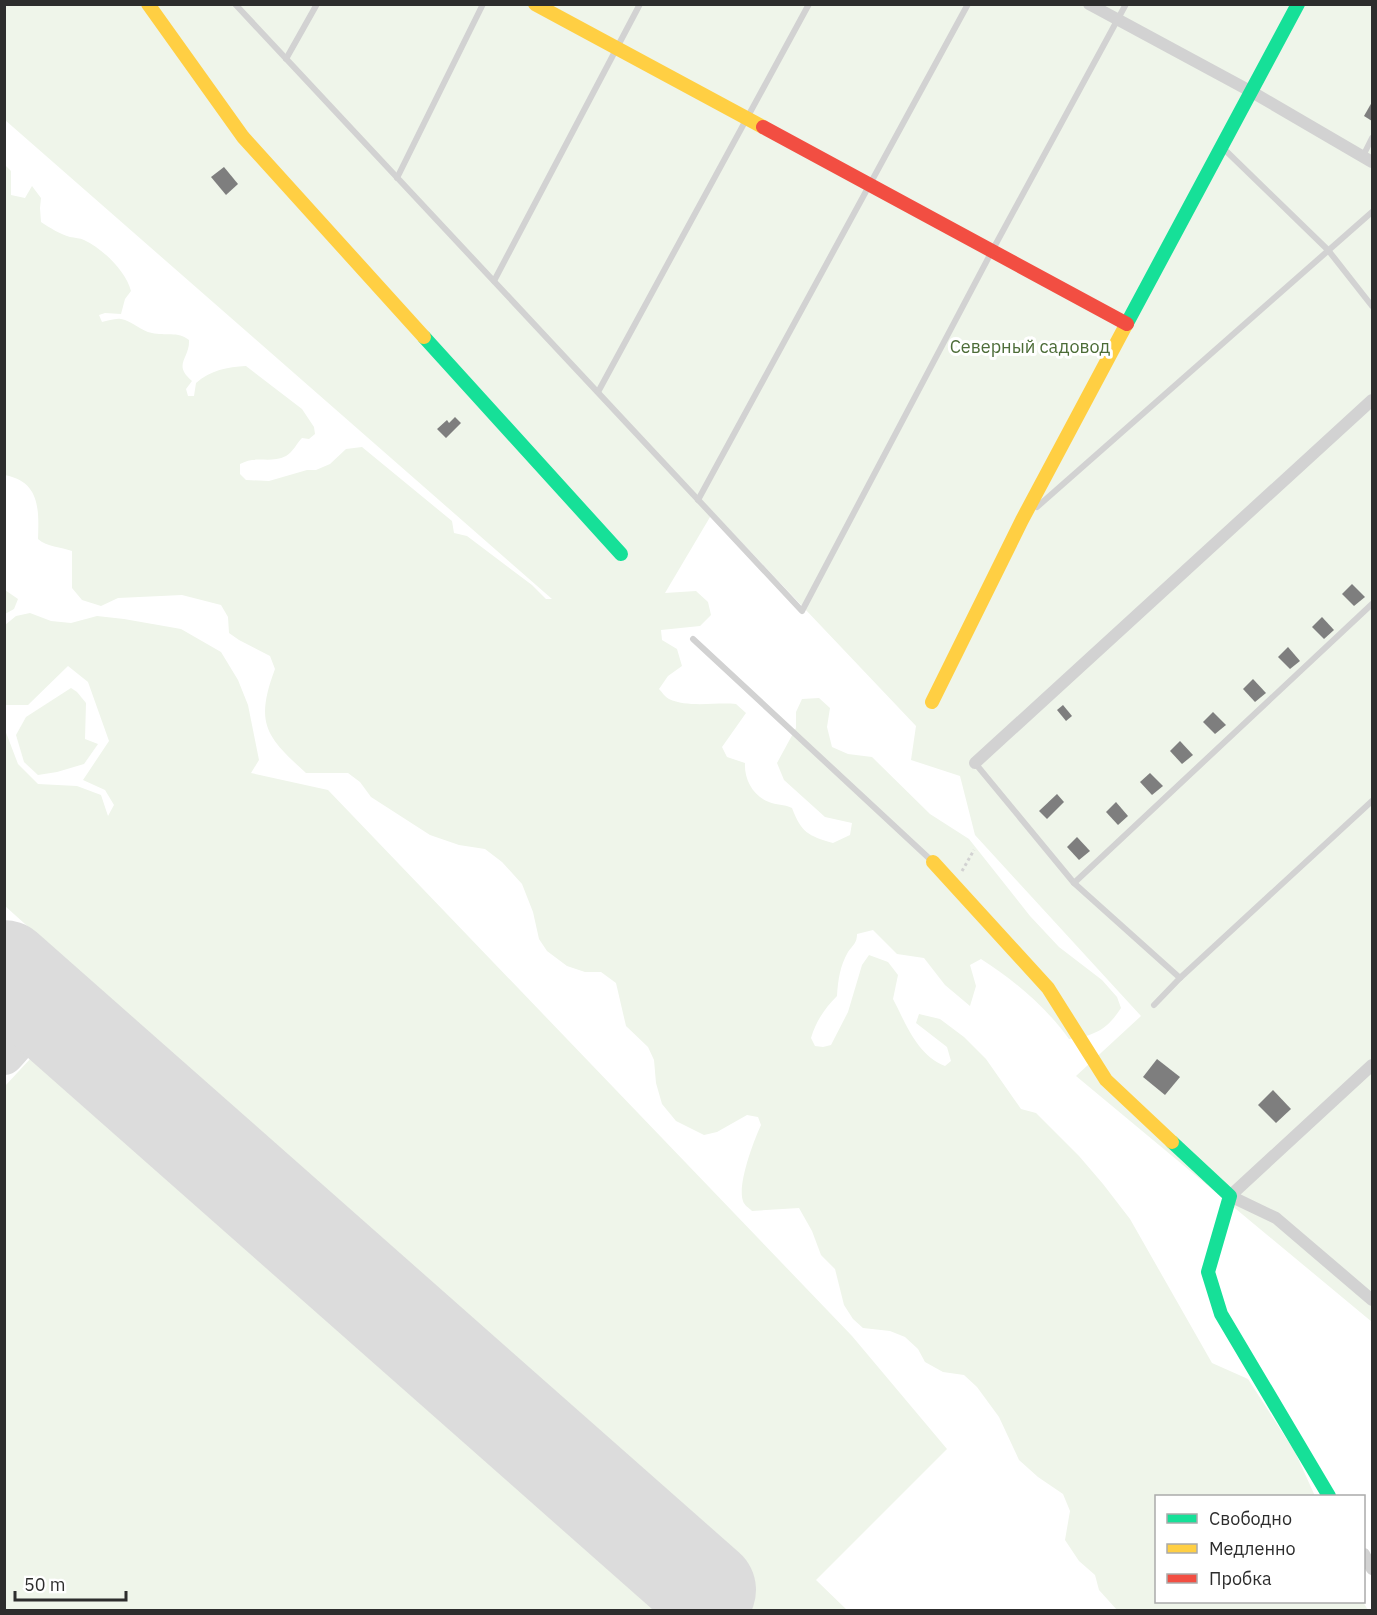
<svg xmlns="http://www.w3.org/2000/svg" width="1377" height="1615" font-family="'IBM Plex Sans',sans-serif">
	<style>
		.green { fill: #eff5ea }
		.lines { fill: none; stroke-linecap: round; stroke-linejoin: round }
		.taxiway { stroke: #dcdcdc; stroke-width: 40 }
		.runway { stroke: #dcdcdc; stroke-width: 100 }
		.building { fill: #7e7e7e }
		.path { stroke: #d2d2d2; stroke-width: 3; stroke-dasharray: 3 3; stroke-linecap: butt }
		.lane { stroke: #d2d2d2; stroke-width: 6 }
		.street { stroke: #d2d2d2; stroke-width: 12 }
		.fast { stroke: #16e098; stroke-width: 14 }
		.slow { stroke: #ffcf43; stroke-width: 14 }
		.jam { stroke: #f24e42; stroke-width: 14 }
		.labels { text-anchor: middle; stroke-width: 6; stroke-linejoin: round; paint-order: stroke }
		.park-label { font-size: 18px; fill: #4c6c37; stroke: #fff }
	</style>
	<rect width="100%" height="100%" fill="#fff"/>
	<g class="green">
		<path d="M5,5H1372V1322L1076,1076L1141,1016L975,835L960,776L911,760L916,726L713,512L665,593L696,591L708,602L711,615L700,626L661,630L662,640L677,649L682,666L668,676L659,689C662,692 665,697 669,699C688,708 716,702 736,704L746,713L722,747L727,757L745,763C744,779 753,796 769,802C776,805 784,804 792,808C801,832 808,836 833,843L850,835L852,823L825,817L784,780L777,763L796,728V712L802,699L819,698L830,708L827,727L832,747L848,754L872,757L930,814L969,839L1030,916L1059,947L1102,980L1117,997L1121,1008C1107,1030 1094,1036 1069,1039C1046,1007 1014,980 981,959L970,965L976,986L970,1006L945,985L924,958L897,954L873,930L857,934C857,943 853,945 848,952C840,966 838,980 837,996C825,1008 816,1021 811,1038L815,1046L823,1047L831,1045L848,1012L862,965L869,955L888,962L898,975L893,999C906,1024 917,1055 945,1066L951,1061L947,1047L916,1023L919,1014L940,1019L964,1037L986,1059L1021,1109L1036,1113L1079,1156L1103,1184L1130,1219L1212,1363L1248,1379L1295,1452L1315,1496H1156V1602H1363L1368,1610H1117L1099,1590L1095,1575L1079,1561L1065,1540L1070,1511L1063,1494L1038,1477L1019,1460L999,1417L977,1387L964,1375L943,1372L925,1362L918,1349L905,1337L890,1331L863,1328L853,1319L844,1305L835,1269L821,1255L812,1231L799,1208L752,1211C749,1208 744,1205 743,1201C737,1185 754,1140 761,1125L758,1117L747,1115L717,1132L704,1135L676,1121L662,1104L656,1083L654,1060L648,1047L626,1026L616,983L601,972H585L567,966L547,951L539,939L533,912L522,884L502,862L485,849L459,845L430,835L371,797L360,782L348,773H306C265,736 255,723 275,669L270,656L239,640L229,633L228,617L221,605L182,595L118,598L101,606L82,600L72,588V551C61,547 47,547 38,539C39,509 40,482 5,475L4,164L11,171V195L25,198L32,186L41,198L40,208L41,222C50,228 60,234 70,237C75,238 80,238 84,240C103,249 126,271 131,291L125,299L121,314L105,313L99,315L102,322C108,321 115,318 121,319C132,321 141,331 152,333C165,336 178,331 189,340C190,359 172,364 192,381L186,389L188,396H194L196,383C211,370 227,367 246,366L302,409L314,427L315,434L309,439L302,438C297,443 293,452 286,456C270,464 256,455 240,464V474L246,480L269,481L307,470H316L330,464L346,449L362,447L452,521L454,533L467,536L532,585L546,599H552L5,120Z"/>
		<polygon points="5,590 18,599 14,609 5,614"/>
		<polygon points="30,613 51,621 71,623 97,616 124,619 181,629 221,652 238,680 248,705 259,760 251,773 328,790 852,1336 947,1449 816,1580 847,1610 697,1610 737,1564 5,906 5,730 18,764 38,784 77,786 101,795 108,816 114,805 105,790 83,780 109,741 88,682 68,666 28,705 5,705 5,625 16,616"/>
		<polygon points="71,688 77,692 86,703 85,739 98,744 84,764 57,772 38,775 24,762 16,735 26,717"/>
		<polygon points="31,1058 655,1595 671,1610 5,1610 5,1086"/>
	</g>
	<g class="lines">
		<g class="taxiway">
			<polyline points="21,985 32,1014 29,1028"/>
			<path d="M4,1055C26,1031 36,1012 71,1029"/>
		</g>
		<polyline class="runway" points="4,970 706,1590"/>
	</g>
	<g class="building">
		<polygon points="1372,102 1372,121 1364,116"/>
		<polygon points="224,167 238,184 226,195 211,177"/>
		<polygon points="455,417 461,423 446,438 437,429 447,420 449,423"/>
		<polygon points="1352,584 1365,597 1354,606 1342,594"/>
		<polygon points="1322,617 1334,630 1324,639 1312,627"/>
		<polygon points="1288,647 1300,661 1290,669 1278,657"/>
		<polygon points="1253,679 1266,693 1255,702 1243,689"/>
		<polygon points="1063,705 1072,716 1066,721 1057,710"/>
		<polygon points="1213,712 1226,725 1215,734 1203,722"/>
		<polygon points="1180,741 1193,755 1182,764 1170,751"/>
		<polygon points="1150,773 1163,786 1152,795 1140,782"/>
		<polygon points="1057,794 1064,802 1047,819 1039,811"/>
		<polygon points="1116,802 1128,816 1118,825 1106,812"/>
		<polygon points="1077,837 1090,851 1079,860 1067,847"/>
		<polygon points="1157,1059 1180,1077 1165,1095 1143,1077"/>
		<polygon points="1273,1090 1291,1109 1276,1123 1258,1105"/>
	</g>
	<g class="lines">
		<polyline class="path" points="962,871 974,850"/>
		<g class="lane">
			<polyline points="235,4 802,611 992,251 1126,4"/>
			<polyline points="286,59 317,4"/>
			<polyline points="1223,148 1328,250 1372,306"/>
			<polyline points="1363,156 1372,138"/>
			<polyline points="397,178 483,4"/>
			<polyline points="494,281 640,4"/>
			<polyline points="598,392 809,4"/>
			<polyline points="698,500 968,4"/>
			<polyline points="1037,507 1372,212"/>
			<polyline points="693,639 932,861"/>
			<polyline points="975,763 1074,883 1180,978"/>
			<polyline points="1074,883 1372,604"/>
			<polyline points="1154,1005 1180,978 1372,801"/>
		</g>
		<g class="street">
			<polyline points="1089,4 1252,92 1372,162"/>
			<polyline points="975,763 1372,400"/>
			<polyline points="1372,1065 1230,1196 1276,1218 1372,1300"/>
			<polyline points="1364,1554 1372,1569"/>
		</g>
		<g class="fast">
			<polyline points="1126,325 1298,4"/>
			<polyline points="424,337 621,554"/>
			<polyline points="1172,1142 1230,1196 1208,1272 1221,1314 1329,1496"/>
		</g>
		<g class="slow">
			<polyline points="148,4 243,137 424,337"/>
			<polyline points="535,4 763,127"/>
			<polyline points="932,702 1022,520 1126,325"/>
			<polyline points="933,862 1048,988 1106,1080 1172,1142"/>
		</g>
		<polyline class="jam" points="763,127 1127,324"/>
	</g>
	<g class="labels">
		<g class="park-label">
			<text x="1030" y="353">Северный садовод</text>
		</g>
	</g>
	<rect width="1377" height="1615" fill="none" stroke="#2d2d2d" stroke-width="12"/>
	<rect x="1155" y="1495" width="210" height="108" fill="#ffffff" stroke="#ababab" stroke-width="1.5"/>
	<rect x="1167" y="1514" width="30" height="9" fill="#16e098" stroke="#ababab" stroke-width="1.5"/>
	<text x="1209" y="1525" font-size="18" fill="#2d2d2d">Свободно</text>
	<rect x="1167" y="1544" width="30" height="9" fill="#ffcf43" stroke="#ababab" stroke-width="1.5"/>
	<text x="1209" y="1555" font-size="18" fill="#2d2d2d">Медленно</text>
	<rect x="1167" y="1574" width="30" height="9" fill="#f24e42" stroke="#ababab" stroke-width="1.5"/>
	<text x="1209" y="1585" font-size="18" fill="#2d2d2d">Пробка</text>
	<path d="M15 1591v9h111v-9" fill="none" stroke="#2d2d2d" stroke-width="3"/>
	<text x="24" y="1591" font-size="18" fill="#2d2d2d" stroke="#ffffff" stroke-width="4.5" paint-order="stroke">50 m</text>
</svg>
